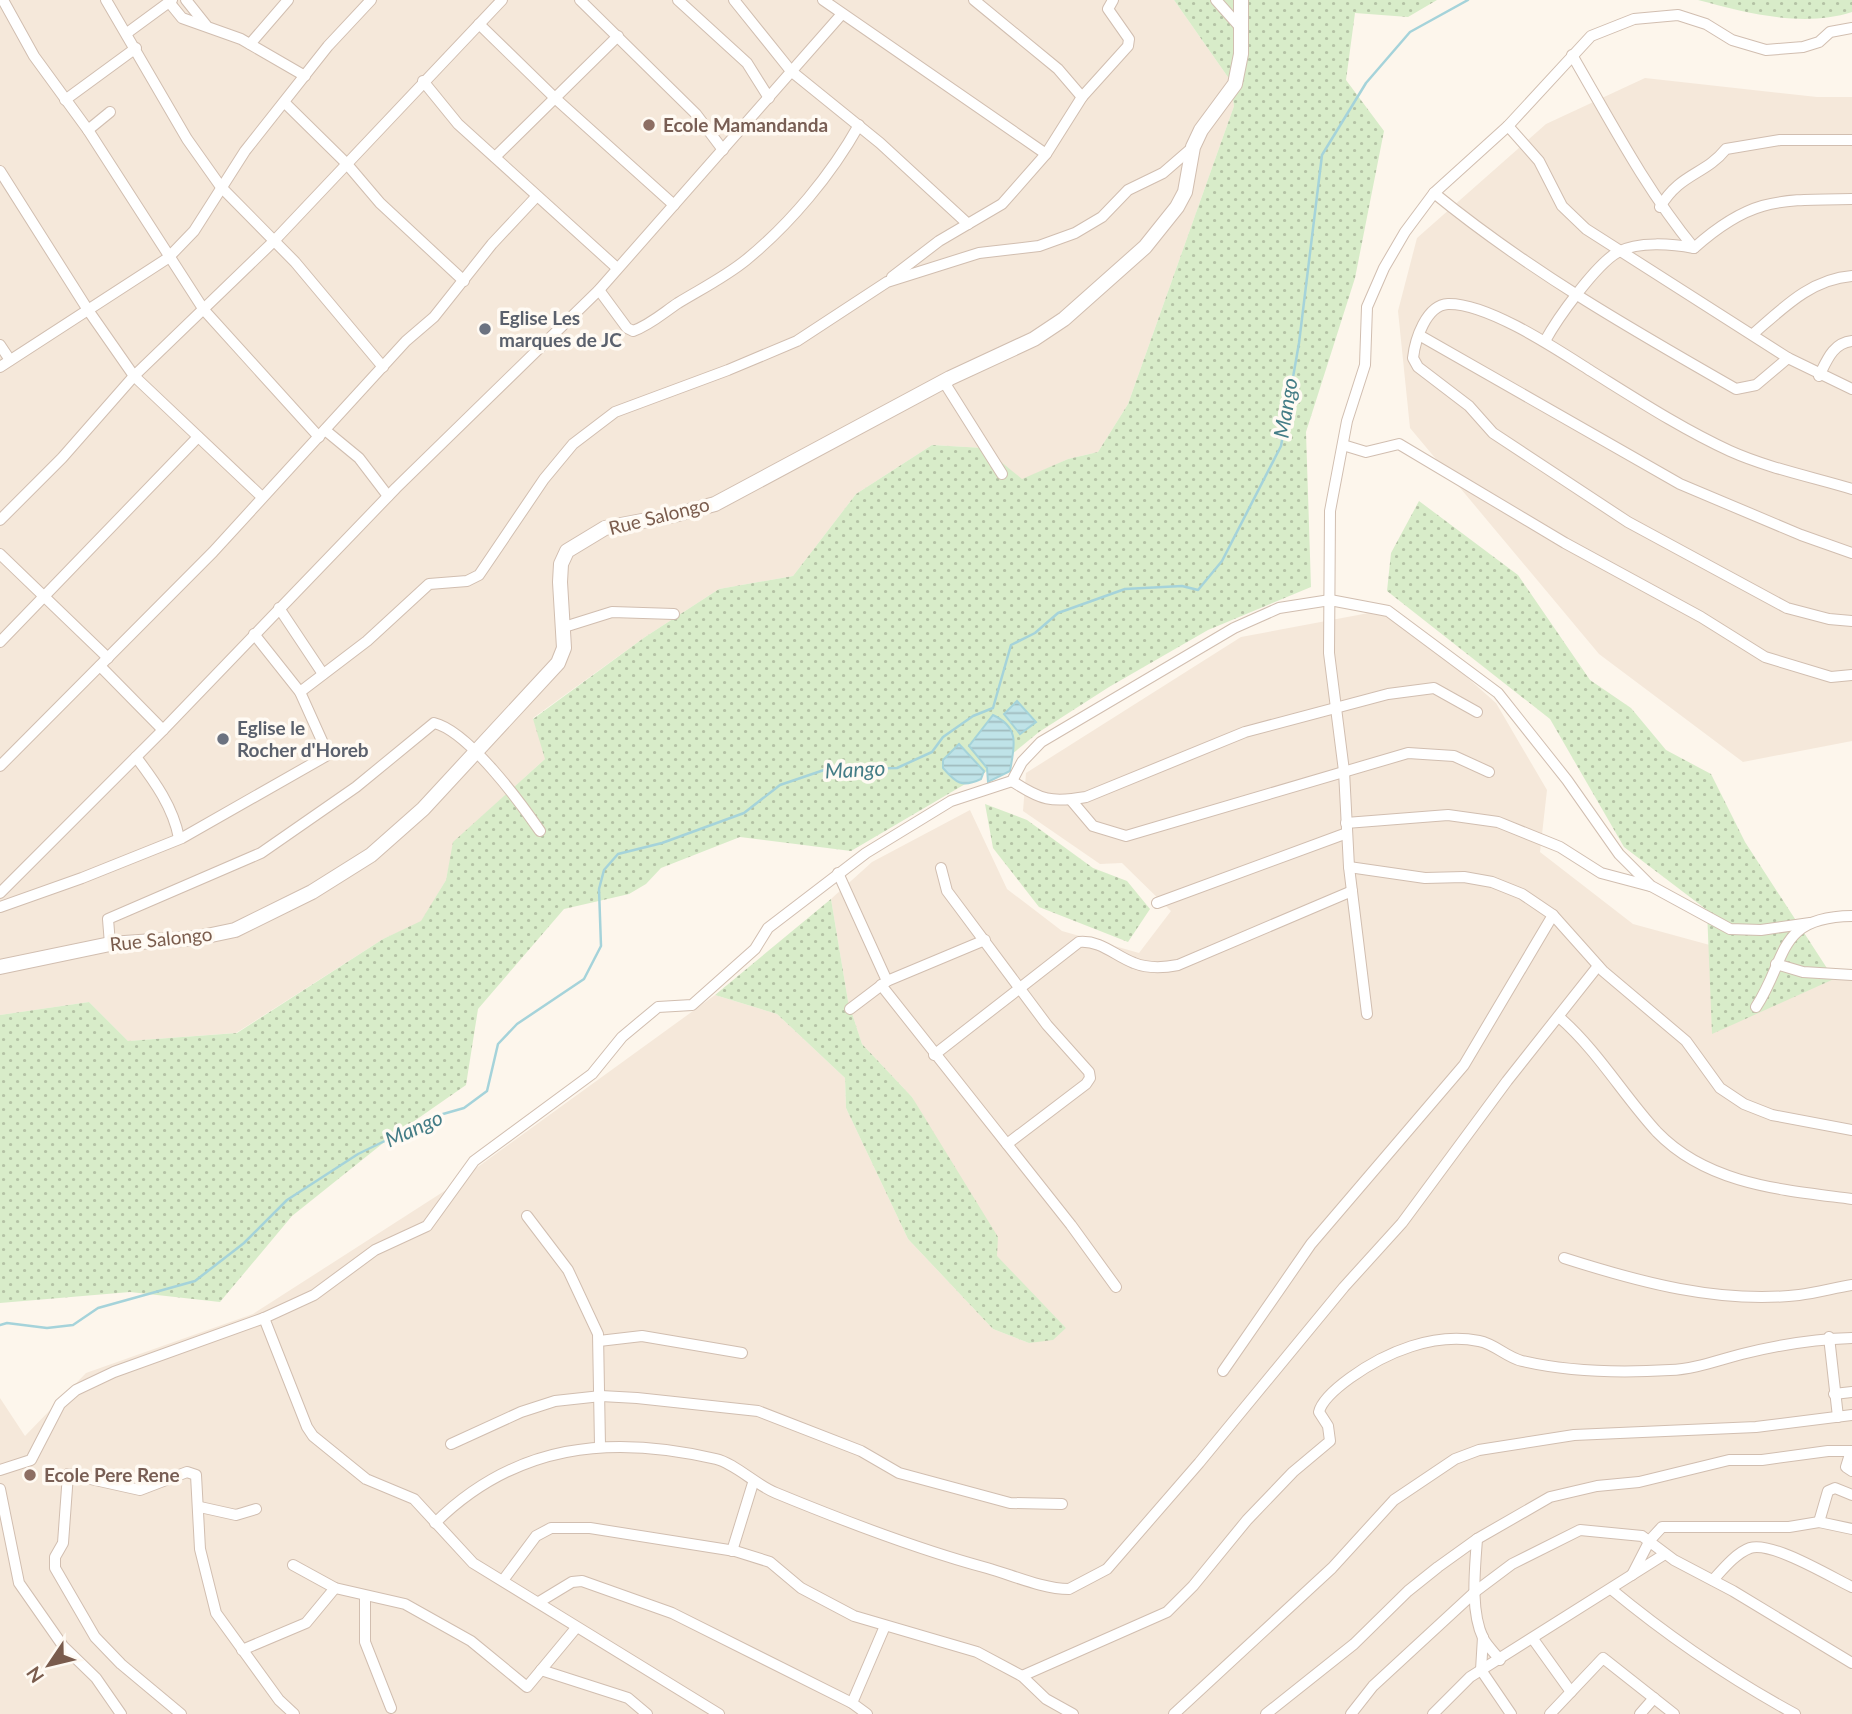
<svg xmlns="http://www.w3.org/2000/svg" width="1852" height="1714" font-family="Lato,sans-serif">
	<style>
		.residential { fill: #f5e8da }
		.grass { fill: url(#grass-dots) }
		.water { fill: url(#water-rules); stroke: #a5d3da; stroke-width: 2 }
		.lines { fill: none; stroke-linecap: round; stroke-linejoin: round }
		.stream { stroke: #a5d3da; stroke-width: 2.5 }
		.minor-casing { stroke: #d1beb0; stroke-width: 12 }
		.tertiary-casing { stroke: #d1beb0; stroke-width: 16 }
		.minor { stroke: #fff; stroke-width: 10 }
		.tertiary { stroke: #fff; stroke-width: 14 }
		.education-dot { fill: #8d6e63; stroke: #fffaf3; stroke-width: 2.5 }
		.worship-dot { fill: #6b7280; stroke: #fffaf3; stroke-width: 2.5 }
		.labels { text-anchor: middle; stroke-width: 7; stroke-linejoin: round; paint-order: stroke }
		.education-label { font-size: 19px; font-weight: bold; fill: #785e54; stroke: #fffaf3; text-anchor: start }
		.worship-label { font-size: 19px; font-weight: bold; fill: #5b616d; stroke: #fffaf3; text-anchor: start }
		.street-label { font-size: 19px; fill: #7a5c4d; stroke: #fffaf3 }
		.water-label { font-size: 21px; font-style: italic; fill: #437c86; stroke: #fffaf3 }
	</style>
	<defs>
		<pattern id="grass-dots" width="8" height="8" patternUnits="userSpaceOnUse" patternTransform="scale(1.75)"><rect width="8" height="8" fill="#d8ecc9"/><path d="M2 2h.1M6 6h.1" fill="none" stroke="#b4c2a5" stroke-width="1.8" stroke-linecap="round"/></pattern>
		<pattern id="water-rules" width="6" height="5" patternUnits="userSpaceOnUse" patternTransform="scale(1.75)"><rect width="6" height="5" fill="#bfe3e8"/><path d="M0 2.5h6" fill="none" stroke="#a0bbbe"/></pattern>
	</defs>
	<rect width="100%" height="100%" fill="#fdf6ec"/>
	<g class="residential">
		<polygon points="0,0 1174,0 1230,80 1234,106 1128,404 1098,452 1068,459 1022,480 984,448 932,445 856,494 793,576 719,589 645,637 533,718 546,758 454,842 446,880 421,922 383,939 236,1033 128,1041 89,1002 0,1015"/>
		<polygon points="1645,78 1817,97 1852,97 1852,741 1743,762 1599,654 1410,428 1398,311 1417,238 1546,124"/>
		<polygon points="1390,609 1496,703 1547,790 1540,852 1633,924 1834,979 1852,975 1852,1714 0,1714 0,1398 25,1436 86,1373 253,1314 446,1190 715,995 777,1014 845,1078 846,1108 908,1239 993,1329 1029,1343 1066,1328 996,1256 912,1097 862,1044 848,1001 831,899 872,862 970,810 1007,889 1062,931 1139,953 1171,911 1122,863 1100,864 1023,811 1026,773 1241,637"/>
	</g>
	<g class="grass">
		<polygon points="1174,0 1437,0 1408,17 1355,13 1346,80 1384,131 1355,278 1306,432 1311,587 1208,630 1109,687 1039,732 1001,763 851,851 740,837 661,868 646,884 629,894 564,909 478,1009 466,1085 387,1140 292,1216 220,1302 130,1292 0,1303 0,1015 89,1002 128,1041 237,1033 383,939 421,921 446,880 453,842 545,759 533,719 645,637 719,589 793,576 856,494 932,445 984,448 1022,479 1068,459 1098,452 1128,404 1234,106 1230,80"/>
		<path d="M1698,0H1852V12C1803,28 1747,13 1698,0Z"/>
		<polygon points="1419,501 1518,575 1590,680 1631,708 1666,750 1711,774 1745,842 1834,979 1712,1034 1707,910 1624,847 1550,719 1387,591 1391,553"/>
		<polygon points="985,804 1027,820 1093,868 1127,881 1150,909 1128,942 1039,907 993,848"/>
		<polygon points="831,899 848,1001 862,1044 912,1097 998,1237 997,1256 1066,1328 1053,1340 1029,1343 993,1329 908,1239 846,1108 845,1078 777,1014 715,995"/>
	</g>
	<g class="water">
		<polygon points="1017,701 1036,722 1020,734 1004,714"/>
		<path d="M993,715C1021,728 1014,747 1010,771L988,782L987,768L969,746Z"/>
		<path d="M959,744L984,771L981,779C962,788 956,783 943,768V760Z"/>
	</g>
	<g class="lines">
		<polyline class="stream" points="0,1325 7,1323 47,1328 73,1325 98,1308 195,1281 244,1243 287,1200 358,1154 436,1116 464,1108 487,1091 498,1044 517,1024 584,979 601,946 599,889 604,870 618,854 662,843 744,813 780,785 824,770 897,768 932,752 943,737 973,716 993,708 1011,645 1035,633 1058,613 1125,589 1182,586 1198,590 1222,561 1281,446 1299,343 1322,155 1366,83 1410,32 1468,0"/>
		<defs>
			<g id="minor">
				<polyline points="3,0 34,56 88,130 204,310 319,437"/>
				<polyline points="106,0 187,139 221,187 295,262 383,367"/>
				<polyline points="186,0 206,25"/>
				<polyline points="580,0 696,114 723,150"/>
				<polyline points="678,0 747,63 769,98"/>
				<polyline points="734,0 791,71 880,143 968,224"/>
				<polyline points="823,0 1046,154"/>
				<polyline points="974,0 1058,69 1082,97"/>
				<polyline points="1216,0 1240,27"/>
				<polyline points="169,2 182,18 241,39 305,76"/>
				<polyline points="479,24 556,99 674,205"/>
				<polyline points="127,33 172,0"/>
				<polyline points="250,44 288,0"/>
				<path d="M1572,55C1611,122 1645,188 1694,248"/>
				<polyline points="423,81 458,124 617,268"/>
				<polyline points="65,100 136,48"/>
				<polyline points="285,103 346,163 380,203 464,281"/>
				<polyline points="1508,126 1539,161 1562,206 1586,229 1788,358 1852,389"/>
				<polyline points="88,130 110,112"/>
				<polyline points="495,157 618,36"/>
				<polyline points="0,171 88,310 134,376 262,497"/>
				<path d="M1434,193C1528,270 1631,329 1736,389L1756,385L1788,358"/>
				<path d="M1660,207C1680,173 1705,175 1726,149L1780,140H1852"/>
				<polyline points="892,277 939,241 1002,204 1046,154 1082,97 1128,46 1129,39 1108,9 1113,0"/>
				<path d="M599,290L627,328L633,331C650,325 663,313 678,303C701,289 725,277 746,260C790,224 831,175 859,125"/>
				<path d="M1753,334C1783,308 1811,279 1852,276"/>
				<polyline points="1419,335 1680,484 1801,535 1852,553"/>
				<path d="M1545,341C1557,319 1596,264 1618,252C1638,241 1673,244 1694,248C1751,197 1779,200 1852,199"/>
				<polyline points="0,345 10,360"/>
				<polyline points="0,367 168,258 194,231 245,151 328,46 371,0"/>
				<path d="M1819,376C1827,360 1833,343 1852,341"/>
				<polyline points="944,382 1002,474"/>
				<polyline points="325,430 359,458 388,496"/>
				<polyline points="1343,445 1366,452 1399,444 1565,543 1701,617 1765,657 1831,677 1852,675"/>
				<path d="M1852,489C1812,477 1768,468 1730,451C1682,429 1636,399 1591,371C1558,350 1488,303 1448,304C1426,305 1415,340 1413,358L1418,367L1469,406L1493,433L1628,522L1787,608L1829,619L1852,621"/>
				<polyline points="0,520 62,458 134,376 274,241 502,0"/>
				<polyline points="0,554 108,658"/>
				<polyline points="279,608 323,674"/>
				<polyline points="561,628 612,612 674,614"/>
				<polyline points="0,642 198,437"/>
				<polyline points="100,666 163,730"/>
				<polyline points="300,692 367,641 429,584 467,581 479,575 544,479 573,444 615,412 728,370 797,341 887,282 979,253 1039,246 1075,233 1102,217 1128,190 1163,173 1193,147"/>
				<path d="M136,757C155,782 173,807 179,838"/>
				<polyline points="0,766 213,552 406,341 434,317 492,244 536,197"/>
				<path d="M1012,781C1041,800 1051,803 1086,797L1245,732L1388,694L1434,688L1477,712"/>
				<polyline points="1071,800 1093,826 1126,836 1408,753 1454,756 1489,772"/>
				<polyline points="1346,823 1448,815 1498,822 1560,847 1601,873 1650,886"/>
				<polyline points="1349,867 1425,878 1464,877 1492,882 1522,894 1553,915 1603,971 1686,1041 1720,1088 1744,1104 1772,1115 1852,1130"/>
				<polyline points="941,868 947,891 959,907 1047,1025 1089,1072 1090,1078 1086,1084 1007,1144"/>
				<polyline points="838,873 887,981"/>
				<polyline points="0,893 163,730 396,488 599,290 841,15"/>
				<polyline points="1157,903 1347,833"/>
				<polyline points="0,907 82,878 182,838 326,756 327,752 300,692 254,634"/>
				<path d="M110,944L108,919L261,853L356,787L434,723C468,731 520,802 540,831"/>
				<polyline points="1776,964 1803,972 1852,975"/>
				<polyline points="881,985 1071,1225 1116,1287"/>
				<path d="M1756,1007C1788,958 1776,917 1852,916"/>
				<polyline points="850,1009 887,981 985,940"/>
				<polyline points="1367,1014 1349,867 1344,771 1329,653 1330,511 1347,421 1365,365 1367,307 1384,268 1405,232 1434,193 1508,126 1591,36 1634,19 1678,15 1706,24 1732,40 1766,50 1803,47 1819,42 1830,32 1852,28"/>
				<path d="M1559,1017C1598,1051 1623,1095 1657,1132C1708,1185 1784,1190 1852,1199"/>
				<path d="M934,1055L1079,942C1101,940 1115,956 1134,963C1149,969 1163,968 1178,965L1352,891"/>
				<polyline points="527,1216 568,1270 598,1334 600,1446"/>
				<path d="M1564,1258C1639,1282 1719,1304 1799,1295C1816,1293 1834,1288 1852,1285"/>
				<polyline points="264,1318 307,1427 313,1436 366,1479 414,1499 473,1563 719,1714"/>
				<polyline points="1829,1337 1838,1417"/>
				<polyline points="599,1341 642,1336 742,1353"/>
				<polyline points="1223,1371 1311,1244 1464,1065 1553,915"/>
				<polyline points="1834,1394 1852,1392"/>
				<polyline points="451,1444 521,1412 555,1401 601,1396 637,1398 758,1411 861,1451 899,1473 1010,1503 1062,1504"/>
				<polyline points="1851,1451 1846,1467 1852,1471"/>
				<polyline points="0,1470 31,1460 60,1404 76,1390 114,1372 264,1318 314,1295 375,1250 427,1226 474,1161 592,1074 622,1037 658,1007 692,1005 755,949 768,928 866,853 951,801 1012,781 1022,762 1041,742 1234,628 1279,608 1330,600 1388,611 1498,693 1567,780 1619,854 1651,886 1730,929 1761,930 1810,923"/>
				<polyline points="0,1489 19,1583 63,1646 96,1678 121,1714"/>
				<polyline points="200,1507 236,1515 256,1509"/>
				<polyline points="1819,1522 1828,1491 1835,1488 1852,1495"/>
				<path d="M435,1523C515,1444 610,1434 716,1459C734,1463 756,1485 776,1493C844,1521 916,1549 987,1568C1012,1575 1043,1589 1069,1589L1107,1569L1199,1463L1344,1287L1402,1223L1507,1081L1598,966"/>
				<path d="M1477,1539C1475,1569 1470,1610 1483,1638C1487,1646 1495,1653 1500,1660"/>
				<polyline points="732,1551 753,1483"/>
				<polyline points="293,1565 335,1588 405,1604 471,1641 527,1687 576,1628"/>
				<polyline points="1632,1575 1650,1540 1662,1527 1789,1527 1819,1522 1852,1529"/>
				<polyline points="504,1579 536,1536 551,1528 590,1528 735,1551 770,1562 801,1588 854,1616 977,1652 1022,1676 1046,1699 1073,1714"/>
				<path d="M1713,1580C1723,1569 1736,1553 1750,1548C1772,1541 1831,1577 1852,1587"/>
				<path d="M1611,1589C1669,1637 1729,1678 1795,1714"/>
				<polyline points="365,1596 365,1642 391,1708"/>
				<polyline points="539,1602 572,1582 582,1581 672,1613 852,1703 867,1714"/>
				<polyline points="1483,1637 1481,1670 1511,1714"/>
				<polyline points="1533,1639 1571,1692"/>
				<polyline points="242,1650 306,1623 335,1588"/>
				<polyline points="541,1670 628,1698 647,1714"/>
				<path d="M1022,1676L1167,1612L1193,1586L1247,1520L1293,1472L1330,1441L1328,1426L1319,1412C1322,1399 1339,1386 1350,1378C1386,1352 1434,1332 1479,1341C1495,1344 1506,1357 1522,1361C1569,1372 1622,1373 1670,1370C1695,1369 1718,1360 1742,1354C1778,1345 1815,1339 1852,1338"/>
				<polyline points="852,1703 885,1626"/>
				<polyline points="181,1714 121,1664 95,1637 55,1568 55,1557 63,1543 68,1474 140,1490 187,1472 196,1475 200,1549 216,1613 279,1700 294,1714"/>
				<polyline points="1174,1714 1332,1568 1394,1500 1455,1459 1479,1450 1574,1435 1756,1427 1852,1415"/>
				<polyline points="1266,1714 1354,1644 1408,1591 1438,1567 1477,1539 1550,1497 1597,1486 1639,1482 1729,1460 1762,1460 1828,1451 1852,1451"/>
				<polyline points="1351,1714 1373,1686 1476,1591 1512,1564 1580,1530 1642,1536 1674,1560 1733,1591 1852,1663"/>
				<polyline points="1433,1714 1470,1677 1665,1554"/>
				<polyline points="1550,1714 1603,1658 1674,1714"/>
				<polyline points="1640,1714 1654,1698"/>
			</g>
			<polyline id="tertiary" points="0,967 110,944 197,938 235,930 312,892 371,855 423,809 558,663 564,648 560,582 561,564 567,551 605,528 674,515 715,504 950,378 1034,339 1064,319 1145,247 1177,207 1185,192 1193,147 1201,130 1235,84 1241,54 1241,0"/>
		</defs>
		<use href="#minor" class="minor-casing"/>
		<use href="#tertiary" class="tertiary-casing"/>
		<use href="#minor" class="minor"/>
		<use href="#tertiary" class="tertiary"/>
	</g>
	<g class="education-dot">
		<circle cx="649" cy="125" r="7"/>
		<circle cx="30" cy="1475" r="7"/>
	</g>
	<g class="worship-dot">
		<circle cx="485" cy="329" r="7"/>
		<circle cx="223" cy="739" r="7"/>
	</g>
	<g class="labels">
		<g class="education-label">
			<text x="663" y="132">Ecole Mamandanda</text>
			<text x="44" y="1482">Ecole Pere Rene</text>
		</g>
		<g class="worship-label">
			<text x="499" y="325">Eglise Les<tspan x="499" dy="22">marques de JC</tspan></text>
			<text x="237" y="735">Eglise le<tspan x="237" dy="22">Rocher d'Horeb</tspan></text>
		</g>
		<g class="street-label">
			<text transform="translate(659 516) rotate(-14)" y="7">Rue Salongo</text>
			<text transform="translate(161 939) rotate(-6)" y="7">Rue Salongo</text>
		</g>
		<g class="water-label">
			<text transform="translate(1286 408) rotate(-81)" y="7">Mango</text>
			<text transform="translate(855 770) rotate(-3)" y="7">Mango</text>
			<text transform="translate(414 1129) rotate(-24)" y="7">Mango</text>
		</g>
	</g>
	<g transform="translate(49 1665) rotate(235)" stroke="#fffaf3" stroke-width="5" paint-order="stroke">
	<path d="M0-5L12 26L0 18L-12 26Z" fill="#7a5c4d"/>
	<text y="-10" font-size="19" font-weight="bold" text-anchor="middle" fill="#7a5c4d">N</text>
	</g>
</svg>
